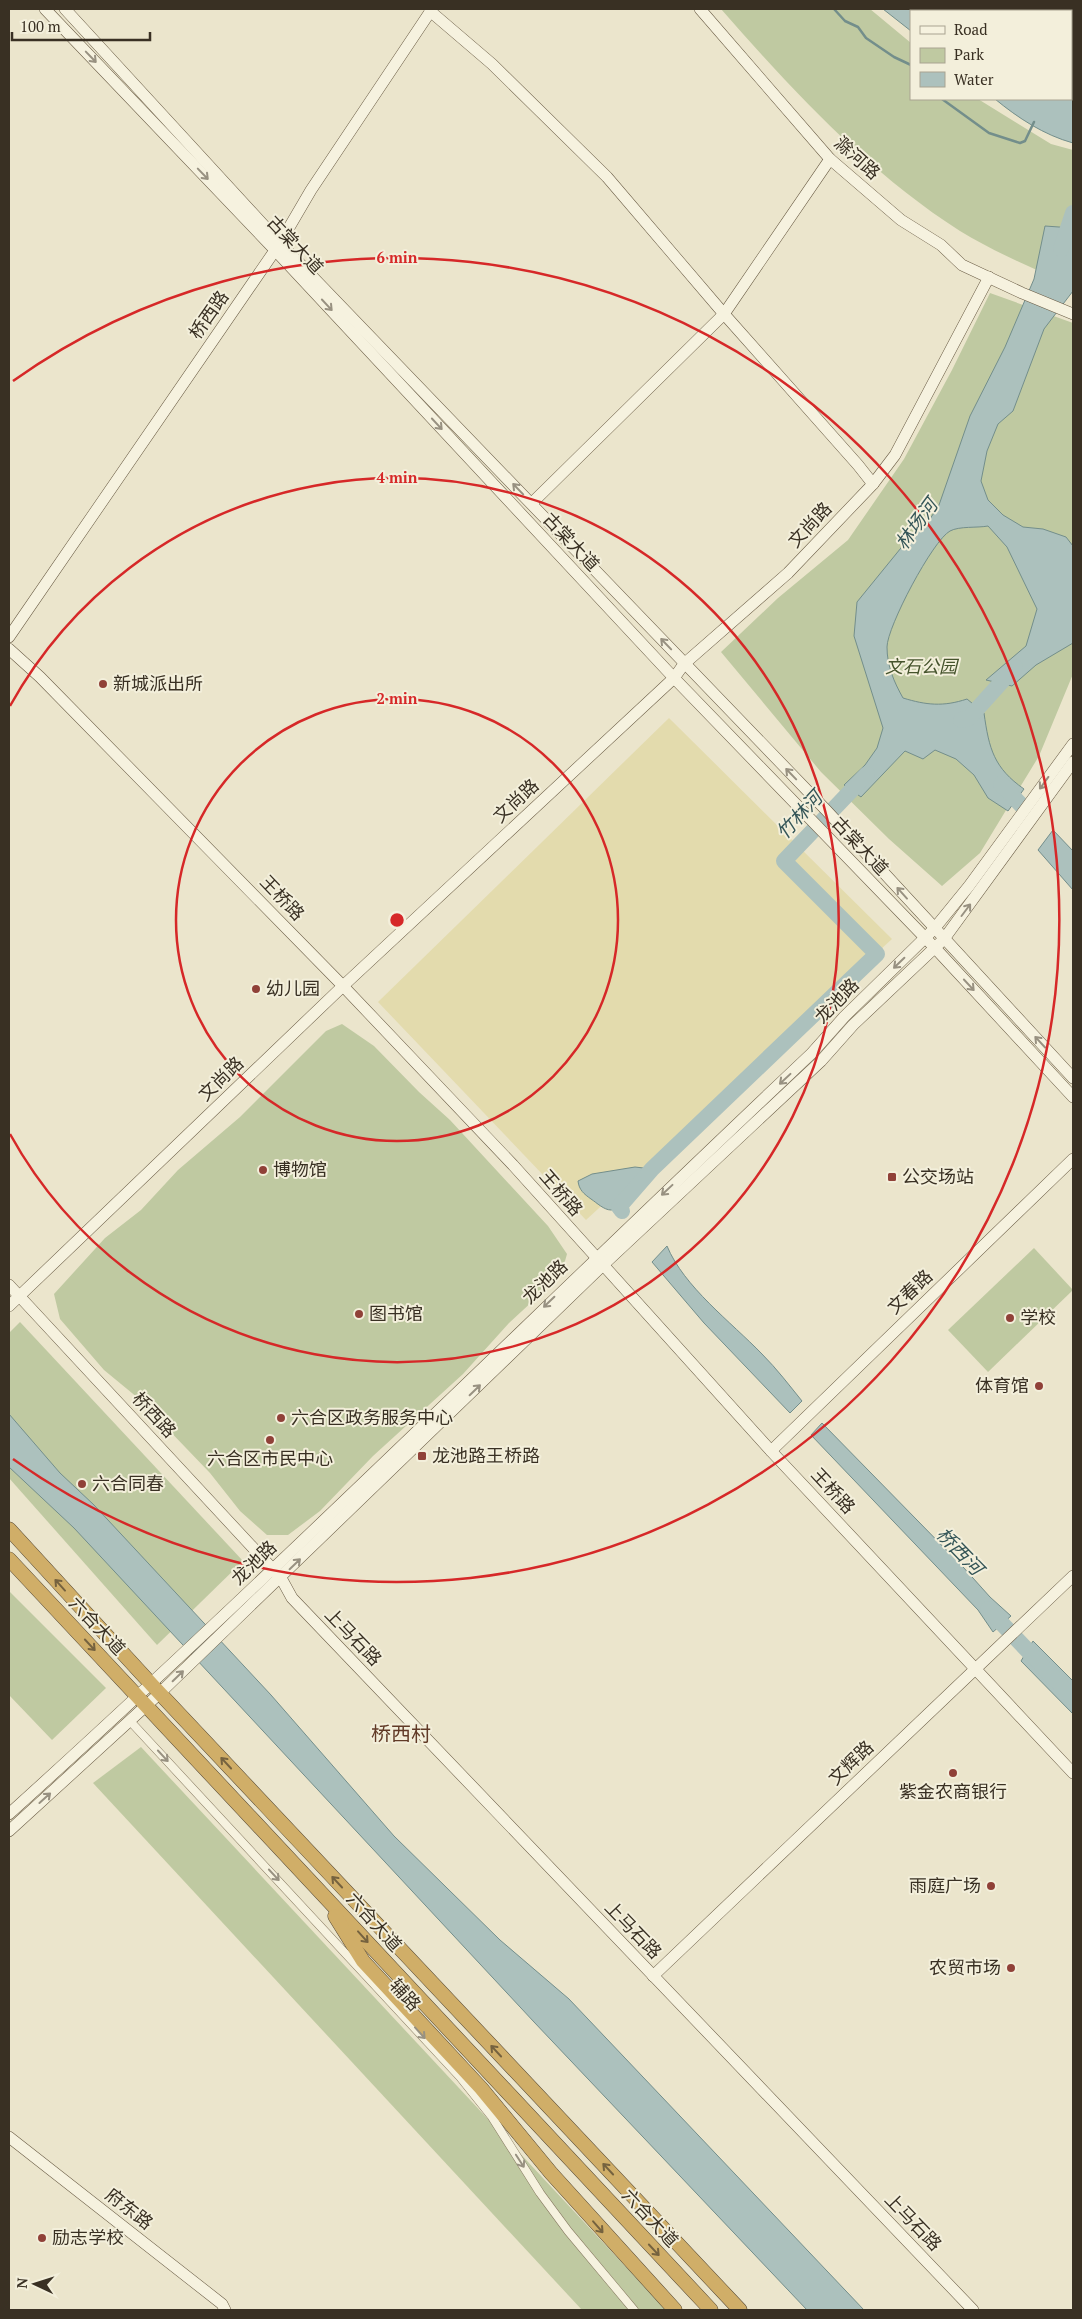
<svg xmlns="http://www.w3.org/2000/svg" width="1082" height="2319" font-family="'PT Serif','Noto Sans SC',serif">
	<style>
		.green { fill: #bfc9a1 }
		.sand { fill: #e3dbad }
		.water { fill: #acc1bd; stroke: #738e8b }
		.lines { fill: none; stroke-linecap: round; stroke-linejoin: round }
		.stream { stroke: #738e8b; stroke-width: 2.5 }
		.river { stroke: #acc1bd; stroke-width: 16 }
		.street-casing { stroke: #877a62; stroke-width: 9 }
		.secondary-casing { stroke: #695b44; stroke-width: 12 }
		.highway-casing { stroke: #554835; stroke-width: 15 }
		.street { stroke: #f6f2df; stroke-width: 8 }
		.secondary { stroke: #f6f2df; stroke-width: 11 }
		.highway { stroke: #d0ae68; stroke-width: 14 }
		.oneway { stroke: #989181 }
		.oneway2 { stroke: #75623f }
		.ring { fill: none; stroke: #d62828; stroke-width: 2.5 }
		.poi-dot { fill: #904138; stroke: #f3efdb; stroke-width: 2 }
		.labels { text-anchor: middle; stroke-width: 4; stroke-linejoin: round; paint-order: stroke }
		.street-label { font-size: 18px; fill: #393023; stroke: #f3efdb }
		.park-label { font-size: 18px; font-style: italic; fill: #45532c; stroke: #f3efdb }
		.poi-label { font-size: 18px; fill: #393023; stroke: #f3efdb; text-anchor: start }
		.water-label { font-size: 19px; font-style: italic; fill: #345557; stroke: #f3efdb }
		.quarter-label { font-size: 20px; fill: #613a27; stroke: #f3efdb }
		.centre { fill: #d62828; stroke: #f3efdb; stroke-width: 2.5 }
		.ring-label { font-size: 15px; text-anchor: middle; font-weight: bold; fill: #d62828; stroke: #f3efdb; stroke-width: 4; stroke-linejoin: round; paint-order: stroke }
	</style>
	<rect width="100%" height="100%" fill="#ebe5cc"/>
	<g class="green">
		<path d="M721,9H870L911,43V99H978L1051,144L1073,150V286C1035,269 996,253 960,231C868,172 793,91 721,9Z"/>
		<polygon points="990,293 1073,323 1073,674 1039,756 980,853 942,886 889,839 821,772 721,652 778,598 848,540 904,459 952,370"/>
		<polygon points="342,1024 374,1046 419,1092 450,1120 548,1226 567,1254 561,1275 509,1323 463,1374 373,1456 320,1511 288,1535 267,1535 240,1511 210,1473 138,1398 104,1370 60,1319 54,1294 105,1238 141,1210 178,1170 240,1117 326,1031"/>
		<polygon points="1034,1248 1073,1290 988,1372 948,1330"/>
		<polygon points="20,1322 243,1561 157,1645 9,1478 9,1333"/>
		<polygon points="9,1591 106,1688 52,1740 9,1695"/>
		<polygon points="141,1747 666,2310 582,2310 93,1783"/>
	</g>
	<polygon class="sand" points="669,718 892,939 586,1220 378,1002"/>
	<g class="water">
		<path d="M883,9H1073V143C1044,135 1018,118 995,99H1071V11H911V31Z"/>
		<path d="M1045,226L1073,228V291L1044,329L1013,411L998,424L987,451L981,481L988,500L1003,515L1023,527L1043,529L1066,537L1073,546V643L1036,665L1012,686L986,680L1026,646L1037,609L1007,547L988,526C978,528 959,526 950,531C933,540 887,627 887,647C887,666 894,682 903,698C926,705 943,707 967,699L984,713C989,749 994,768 1024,789L1008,811L988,798L974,775L956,759L935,750L923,759L905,751L861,797L844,785L865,765L877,748L883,728L854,636L857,602L905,543L928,522L939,505L970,416L1005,347L1034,279Z"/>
		<polygon points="1053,830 1073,851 1073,890 1038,850"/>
		<path d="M635,1167L652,1169C645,1182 627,1208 611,1210C604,1210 597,1203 591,1199C584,1194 579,1190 578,1181L592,1174Z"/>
		<path d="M667,1246C684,1287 731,1322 762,1354C777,1369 789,1385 802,1401L790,1413L704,1323L652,1262Z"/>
		<polygon points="9,1414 60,1473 94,1505 271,1695 394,1836 500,1940 569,1999 864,2310 807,2310 534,2022 74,1528 9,1467"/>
		<polygon points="822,1423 964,1568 990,1597 1011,1616 993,1632 978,1610 811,1435"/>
		<polygon points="1033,1641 1073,1681 1073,1714 1021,1661"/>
	</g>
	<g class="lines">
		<g class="stream">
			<polyline points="834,9 845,21 858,27 866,38 894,57 911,65"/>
			<polyline points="942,99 989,133 1020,143 1025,141 1034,122"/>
		</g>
		<g class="river">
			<polyline points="1061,249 1073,213"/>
			<polyline points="961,720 969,718 1015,667"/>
			<polyline points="1001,784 1023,807"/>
			<polyline points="622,1211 619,1207 652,1169 877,954 784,861 867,774"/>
			<polyline points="988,1609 1073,1698"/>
		</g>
		<defs>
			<polyline id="street" points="130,1721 460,2077 492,2117 540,2193 568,2231 634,2310"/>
			<g id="secondary">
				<polyline points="45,9 275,250 674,678 936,949 1073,1097"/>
				<polyline points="65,9 280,243 826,810 1073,1078"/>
				<polyline points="700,9 830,159 901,220 941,245 962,265 1022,293 1073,314"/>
				<polyline points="430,11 492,64 607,177 724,314 858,465 873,484"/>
				<polyline points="532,503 724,314 830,159"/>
				<polyline points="9,637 280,243 311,190 432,9"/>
				<polyline points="9,649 40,677 343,986 513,1165 771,1451 1073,1773"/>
				<polyline points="9,1285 281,1578 292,1598 973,2310"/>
				<polyline points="9,1306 343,986 674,678 684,664 788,573 873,484 895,455 989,277"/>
				<polyline points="771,1451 1073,1159"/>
				<path d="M9,1814C282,1567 544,1306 812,1053L844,1017L934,929L969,886L1073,744"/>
				<polyline points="9,1831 160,1693 602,1266 821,1061 853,1025 944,939 1073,762"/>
				<polyline points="653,1976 1073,1576"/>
				<polyline points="9,2137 222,2304 225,2310"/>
			</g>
			<g id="highway">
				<polyline points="9,1529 152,1685 740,2310"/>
				<path d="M9,1559C243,1809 475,2061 711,2310"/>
				<polyline points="335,1916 363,1961 481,2088 551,2173 675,2310"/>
			</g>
		</defs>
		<use href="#street" class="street-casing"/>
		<use href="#secondary" class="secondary-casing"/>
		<use href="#highway" class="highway-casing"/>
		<use href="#street" class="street"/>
		<use href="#secondary" class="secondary"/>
		<use href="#highway" class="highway"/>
	</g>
	<defs><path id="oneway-shaft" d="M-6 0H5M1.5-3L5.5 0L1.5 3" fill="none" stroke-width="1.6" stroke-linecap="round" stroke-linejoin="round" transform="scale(1.25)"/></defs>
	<g class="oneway">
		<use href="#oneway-shaft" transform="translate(91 57) rotate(46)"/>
		<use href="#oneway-shaft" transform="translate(203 174) rotate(46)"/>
		<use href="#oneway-shaft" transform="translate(327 305) rotate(47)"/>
		<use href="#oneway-shaft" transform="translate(437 424) rotate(47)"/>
		<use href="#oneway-shaft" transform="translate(518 489) rotate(-134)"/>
		<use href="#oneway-shaft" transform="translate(666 644) rotate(-134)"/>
		<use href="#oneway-shaft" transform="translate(791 774) rotate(-134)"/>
		<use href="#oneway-shaft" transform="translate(1044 783) rotate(126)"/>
		<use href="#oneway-shaft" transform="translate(902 893) rotate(-132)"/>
		<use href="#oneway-shaft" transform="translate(966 910) rotate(-53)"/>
		<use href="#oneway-shaft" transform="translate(899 963) rotate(136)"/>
		<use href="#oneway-shaft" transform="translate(969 985) rotate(47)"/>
		<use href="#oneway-shaft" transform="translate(1040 1042) rotate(-133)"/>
		<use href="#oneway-shaft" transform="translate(785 1079) rotate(137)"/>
		<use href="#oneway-shaft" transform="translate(667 1190) rotate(137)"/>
		<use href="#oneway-shaft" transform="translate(549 1302) rotate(136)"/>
		<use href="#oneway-shaft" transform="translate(475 1390) rotate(-44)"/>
		<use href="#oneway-shaft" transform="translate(295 1564) rotate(-44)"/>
		<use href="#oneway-shaft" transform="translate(178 1676) rotate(-44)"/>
		<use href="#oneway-shaft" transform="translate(163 1756) rotate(47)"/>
		<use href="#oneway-shaft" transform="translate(45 1798) rotate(-42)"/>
		<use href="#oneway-shaft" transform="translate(274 1875) rotate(47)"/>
		<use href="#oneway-shaft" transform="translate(420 2033) rotate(48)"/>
		<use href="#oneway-shaft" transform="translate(520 2161) rotate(57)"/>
	</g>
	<g class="oneway2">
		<use href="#oneway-shaft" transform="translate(60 1585) rotate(-132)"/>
		<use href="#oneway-shaft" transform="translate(90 1645) rotate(47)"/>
		<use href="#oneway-shaft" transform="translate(226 1763) rotate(-133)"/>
		<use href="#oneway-shaft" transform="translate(337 1882) rotate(-133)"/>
		<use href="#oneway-shaft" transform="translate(363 1937) rotate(48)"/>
		<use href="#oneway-shaft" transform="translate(496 2051) rotate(-133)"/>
		<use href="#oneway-shaft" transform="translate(608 2169) rotate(-133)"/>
		<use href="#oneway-shaft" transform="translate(598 2227) rotate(49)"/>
		<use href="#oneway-shaft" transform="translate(654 2250) rotate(47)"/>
	</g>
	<g class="ring">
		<circle cx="397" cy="920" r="221"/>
		<path d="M10 706A442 442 0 1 1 10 1134"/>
		<path d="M13 381A662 662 0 1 1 13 1459"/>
	</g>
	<g class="poi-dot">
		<circle cx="103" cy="684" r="5"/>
		<circle cx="256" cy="989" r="5"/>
		<circle cx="263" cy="1170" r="5"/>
		<rect x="887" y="1172" width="10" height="10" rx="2.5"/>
		<circle cx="359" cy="1314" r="5"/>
		<circle cx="1010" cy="1318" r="5"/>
		<circle cx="1039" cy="1386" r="5"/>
		<circle cx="281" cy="1418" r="5"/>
		<circle cx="270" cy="1440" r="5"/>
		<rect x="417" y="1451" width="10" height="10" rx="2.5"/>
		<circle cx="82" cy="1484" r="5"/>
		<circle cx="953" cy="1773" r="5"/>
		<circle cx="991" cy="1886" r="5"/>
		<circle cx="1011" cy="1968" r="5"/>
		<circle cx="42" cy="2238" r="5"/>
	</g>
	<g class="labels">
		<g class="street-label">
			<text transform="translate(857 158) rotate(42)" y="6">滁河路</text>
			<text transform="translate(295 245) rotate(47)" y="6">古棠大道</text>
			<text transform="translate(209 315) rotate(-55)" y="6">桥西路</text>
			<text transform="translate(810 525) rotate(-47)" y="6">文尚路</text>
			<text transform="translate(571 542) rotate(47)" y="6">古棠大道</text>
			<text transform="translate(516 801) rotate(-43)" y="6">文尚路</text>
			<text transform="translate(860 846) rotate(47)" y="6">古棠大道</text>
			<text transform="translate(282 898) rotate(46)" y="6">王桥路</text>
			<text transform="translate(837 1001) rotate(-46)" y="6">龙池路</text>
			<text transform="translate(221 1079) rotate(-44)" y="6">文尚路</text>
			<text transform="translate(561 1193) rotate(49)" y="6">王桥路</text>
			<text transform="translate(545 1282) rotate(-44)" y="6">龙池路</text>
			<text transform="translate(910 1292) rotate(-44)" y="6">文春路</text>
			<text transform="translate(154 1415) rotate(47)" y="6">桥西路</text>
			<text transform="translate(833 1491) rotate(47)" y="6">王桥路</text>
			<text transform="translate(254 1563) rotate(-44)" y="6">龙池路</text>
			<text transform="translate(97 1626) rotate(47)" y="6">六合大道</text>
			<text transform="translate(353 1637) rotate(46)" y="6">上马石路</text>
			<text transform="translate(851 1763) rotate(-44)" y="6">文辉路</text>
			<text transform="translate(374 1922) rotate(48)" y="6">六合大道</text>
			<text transform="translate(633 1930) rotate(46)" y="6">上马石路</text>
			<text transform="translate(405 1995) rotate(48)" y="6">辅路</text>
			<text transform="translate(129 2209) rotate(38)" y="6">府东路</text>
			<text transform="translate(650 2218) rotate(47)" y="6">六合大道</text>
			<text transform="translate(913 2222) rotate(46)" y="6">上马石路</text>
		</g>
		<g class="park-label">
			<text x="921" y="673">文石公园</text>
		</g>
		<g class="poi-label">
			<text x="113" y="690">新城派出所</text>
			<text x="266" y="995">幼儿园</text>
			<text x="273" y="1176">博物馆</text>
			<text x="902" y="1183">公交场站</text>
			<text x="369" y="1320">图书馆</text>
			<text x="1020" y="1324">学校</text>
			<text x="1029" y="1392" text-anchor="end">体育馆</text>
			<text x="291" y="1424">六合区政务服务中心</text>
			<text x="432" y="1462">龙池路王桥路</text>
			<text x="270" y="1465" text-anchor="middle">六合区市民中心</text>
			<text x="92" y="1490">六合同春</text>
			<text x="953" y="1798" text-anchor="middle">紫金农商银行</text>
			<text x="981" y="1892" text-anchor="end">雨庭广场</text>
			<text x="1001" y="1974" text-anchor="end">农贸市场</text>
			<text x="52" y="2244">励志学校</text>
		</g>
		<g class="water-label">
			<text transform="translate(916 524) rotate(-54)" y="7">林场河</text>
			<text transform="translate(799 815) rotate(-47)" y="7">竹林河</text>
			<text transform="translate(960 1551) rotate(46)" y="7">桥西河</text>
		</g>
		<g class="quarter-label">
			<text x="401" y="1741">桥西村</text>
		</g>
	</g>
	<circle cx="397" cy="920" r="8" class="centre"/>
	<g class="ring-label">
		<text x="397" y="263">6 min</text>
		<text x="397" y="483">4 min</text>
		<text x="397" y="704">2 min</text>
	</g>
	<rect width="1082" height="2319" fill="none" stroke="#393023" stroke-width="20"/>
	<rect x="910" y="10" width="162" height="90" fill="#f3efdb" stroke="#a9a391"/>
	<rect x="920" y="26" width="25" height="8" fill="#f6f2df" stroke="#a9a391"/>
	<text x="954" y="35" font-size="15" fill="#393023">Road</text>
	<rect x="920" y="48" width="25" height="15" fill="#bfc9a1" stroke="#a9a391"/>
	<text x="954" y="60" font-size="15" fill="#393023">Park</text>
	<rect x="920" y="72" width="25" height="15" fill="#acc1bd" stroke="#a9a391"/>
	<text x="954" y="85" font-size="15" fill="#393023">Water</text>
	<g transform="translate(35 2284) rotate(274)" stroke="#f3efdb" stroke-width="4" paint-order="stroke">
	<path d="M0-4L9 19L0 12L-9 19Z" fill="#393023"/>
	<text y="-8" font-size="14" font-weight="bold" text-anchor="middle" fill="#393023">N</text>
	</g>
	<path d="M12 32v8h138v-8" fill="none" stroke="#393023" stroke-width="2.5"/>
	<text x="20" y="32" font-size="15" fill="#393023" stroke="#f3efdb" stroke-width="4" paint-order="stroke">100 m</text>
</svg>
